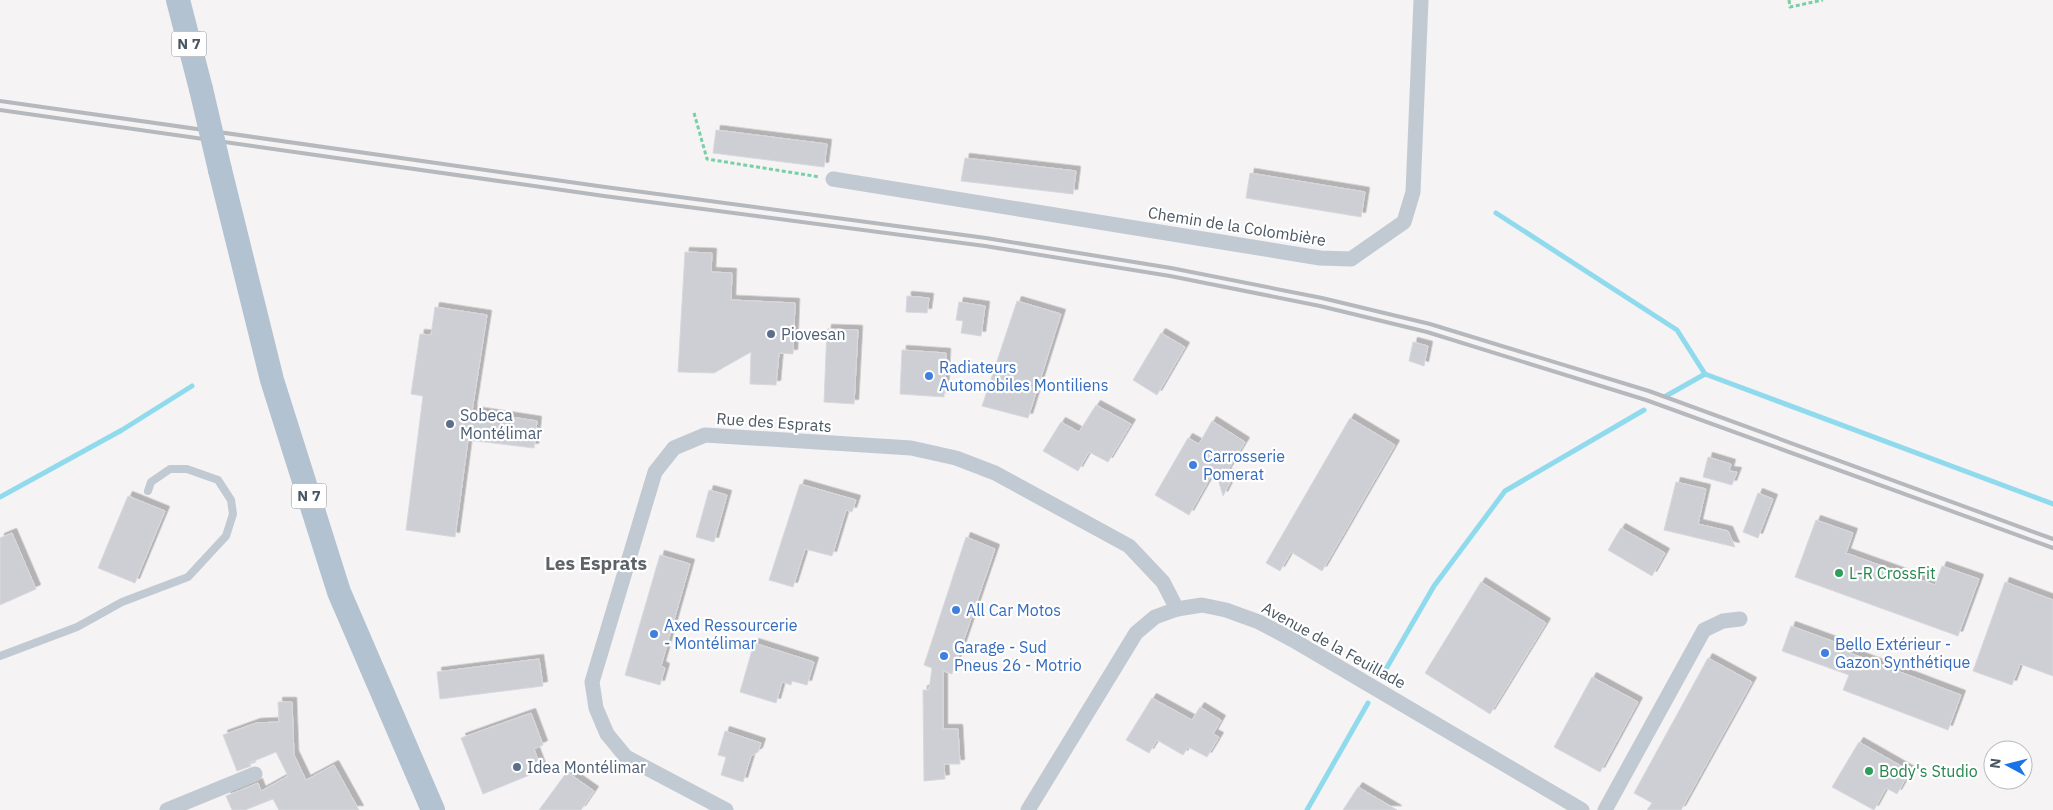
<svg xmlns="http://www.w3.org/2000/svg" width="2053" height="810" font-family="'IBM Plex Sans',sans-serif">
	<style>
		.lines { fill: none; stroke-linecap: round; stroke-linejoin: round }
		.stream { stroke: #90daee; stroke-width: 5 }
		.building { fill: #cdcfd5; stroke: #d7d9de; filter: url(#shadow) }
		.path { stroke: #7ad0a6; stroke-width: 3; stroke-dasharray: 4 2.5; stroke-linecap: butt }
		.service { stroke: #c1cad2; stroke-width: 8 }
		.minor { stroke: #c1cad2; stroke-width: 15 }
		.primary { stroke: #b3c2d1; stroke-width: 24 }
		.rail { stroke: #b5b8bd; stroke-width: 4 }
		.primary-bridge { stroke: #b3c2d1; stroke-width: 24 }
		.service-dot { fill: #5c6f8a; stroke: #fff; stroke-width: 2 }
		.shop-dot { fill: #3f7fe0; stroke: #fff; stroke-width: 2 }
		.leisure-dot { fill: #2e9e5b; stroke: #fff; stroke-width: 2 }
		.labels { text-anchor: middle; stroke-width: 4.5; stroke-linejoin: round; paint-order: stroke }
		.shield { fill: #fff; stroke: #808990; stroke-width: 1 }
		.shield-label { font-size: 15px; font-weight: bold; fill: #4a5661 }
		.street-label { font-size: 16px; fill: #4a5661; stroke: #fff }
		.service-label { font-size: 16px; fill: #4e5e75; stroke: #fff; text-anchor: start }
		.shop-label { font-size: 16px; fill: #366cbe; stroke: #fff; text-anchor: start }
		.leisure-label { font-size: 16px; fill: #27864d; stroke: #fff; text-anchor: start }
		.quarter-label { font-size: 19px; font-weight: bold; fill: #5f6368; stroke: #fff }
	</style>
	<defs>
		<filter id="shadow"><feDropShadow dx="4.5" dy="-4.5" stdDeviation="0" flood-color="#0004"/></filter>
	</defs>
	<rect width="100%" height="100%" fill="#f5f3f3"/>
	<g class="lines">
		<g class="stream">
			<polyline points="1496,213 1677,330 1705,374 2053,504"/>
			<polyline points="1666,396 1705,374"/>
			<polyline points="0,497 122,430 192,386"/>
			<polyline points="1386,669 1434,586 1505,491 1644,410"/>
			<polyline points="1307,810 1368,703"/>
		</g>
	</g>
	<g class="building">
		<polygon points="716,130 827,144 824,167 713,153"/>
		<polygon points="965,158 1076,171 1073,194 961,181"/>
		<polygon points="1250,173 1365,192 1361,217 1246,198"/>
		<polygon points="685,252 712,253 711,272 732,273 731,300 795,303 793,354 779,353 776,385 750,384 751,352 714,373 678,372"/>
		<polygon points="907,296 929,298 927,313 906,312"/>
		<polygon points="1017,301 1061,314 1028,418 982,406"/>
		<polygon points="959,302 985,306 981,336 961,333 963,321 956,320"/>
		<polygon points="435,307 487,315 472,411 537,421 534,448 468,440 455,537 406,530 423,396 411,394 420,334 431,335"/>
		<polygon points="827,329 858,330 854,404 824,402"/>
		<polygon points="1161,333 1185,347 1157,395 1133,380"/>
		<polygon points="1413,342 1428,346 1424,366 1409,361"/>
		<polygon points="902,350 946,353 944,397 900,394"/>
		<polygon points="1096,405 1131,424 1108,462 1089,452 1078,471 1043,451 1061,422 1079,432"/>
		<polygon points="1350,418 1395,445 1322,571 1291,552 1280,571 1266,563"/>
		<polygon points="1212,421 1245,442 1226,473 1233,477 1223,496 1215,469 1189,515 1155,495 1188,438 1199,444"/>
		<polygon points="1708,457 1731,464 1729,471 1737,472 1732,485 1703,477"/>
		<polygon points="1676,482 1706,489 1698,524 1728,531 1735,547 1664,530"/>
		<polygon points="800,484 856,500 852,512 846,510 832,556 805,549 793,587 769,580"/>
		<polygon points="709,490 727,495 714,542 696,537"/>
		<polygon points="1758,493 1773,499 1758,538 1743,532"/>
		<polygon points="128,496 165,511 135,583 98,568"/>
		<polygon points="1816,520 1853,533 1846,553 1935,585 1942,566 1979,579 1958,636 1795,577"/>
		<polygon points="1621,528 1665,553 1652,576 1608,550"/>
		<polygon points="12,533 36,589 0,605 0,538"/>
		<polygon points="966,537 995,549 952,674 943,671 943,729 958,729 960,764 944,764 945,779 924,781 923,690 929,690 932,668 924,665"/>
		<polygon points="660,555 690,564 661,666 665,668 660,685 625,675"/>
		<polygon points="1481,582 1546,623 1490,714 1425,673"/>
		<polygon points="2005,582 2053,600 2053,676 2020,664 2012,685 1973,671"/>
		<polygon points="1791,626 1843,645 1842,650 1961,695 1948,730 1843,690 1849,675 1782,651"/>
		<polygon points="754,643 814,662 807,685 792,681 791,685 782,682 776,703 740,692"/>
		<polygon points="1708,658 1752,682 1681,810 1647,810 1652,803 1634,793"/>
		<polygon points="539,659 543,686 440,699 437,672"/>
		<polygon points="1592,677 1638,702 1600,772 1554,747"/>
		<polygon points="1152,698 1192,720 1200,707 1221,720 1213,734 1219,737 1207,757 1188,747 1183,755 1157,740 1149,753 1126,740"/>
		<polygon points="278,702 292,702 294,755 306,780 334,765 359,810 279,810 273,799 245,810 232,810 226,796 258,783 261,791 288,776 276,752 249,763 251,766 237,771 223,735 256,723 279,722"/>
		<polygon points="531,713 543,745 534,749 542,770 483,794 461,738"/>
		<polygon points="725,731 761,743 758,752 751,756 743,782 721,775 726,757 718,755"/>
		<polygon points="1859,742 1910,771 1897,794 1886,788 1874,810 1832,787"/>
		<polygon points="567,772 594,791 581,810 539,810"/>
		<polygon points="1358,787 1397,810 1343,810"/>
	</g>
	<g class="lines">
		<g class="path">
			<polyline points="1789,0 1790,7 1823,0"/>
			<polyline points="694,113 707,159 820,177"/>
		</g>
		<polyline class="service" points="0,656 77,627 122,602 188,577 226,536 233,514 231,500 218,480 187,469 170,469 151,482 148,491"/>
		<g class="minor">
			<polyline points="833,179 1320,258 1351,259 1404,222 1413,192 1421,0"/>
			<polyline points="167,810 255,774"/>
			<polyline points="726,810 626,757 607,734 596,708 592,682 655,472 674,448 705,435 911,448 956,458 995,473 1129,546 1163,582 1177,609"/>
			<polyline points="1028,810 1136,633 1155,617 1177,609 1202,605 1226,610 1259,622 1293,640 1582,810"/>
			<polyline points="1605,810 1704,630 1723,621 1740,619"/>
		</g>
		<g class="primary">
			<polyline points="178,0 201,89"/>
			<polyline points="220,170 272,380 339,592 433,810"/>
		</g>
		<g class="rail">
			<polyline points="0,101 605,187 986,238 1171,268 1322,298 1430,324 1649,391 2053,539"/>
			<polyline points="0,110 604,196 985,246 1170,276 1320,306 1427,332 1646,400 2053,548"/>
		</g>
		<polyline class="primary-bridge" points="201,89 220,170"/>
	</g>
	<g class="service-dot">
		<circle cx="771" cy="334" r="5"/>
		<circle cx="450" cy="424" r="5"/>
		<circle cx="517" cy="767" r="5"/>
	</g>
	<g class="shop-dot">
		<circle cx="929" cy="376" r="5"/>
		<circle cx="1193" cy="465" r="5"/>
		<circle cx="956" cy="610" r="5"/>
		<circle cx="654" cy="634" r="5"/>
		<circle cx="1825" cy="653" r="5"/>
		<circle cx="944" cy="656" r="5"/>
	</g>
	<g class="leisure-dot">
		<circle cx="1839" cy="573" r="5"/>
		<circle cx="1869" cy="771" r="5"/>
	</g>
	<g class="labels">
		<g class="shield">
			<rect x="171.5" y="31.5" width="35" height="25" rx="4"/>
			<rect x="291.5" y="483.5" width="35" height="25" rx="4"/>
		</g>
		<g class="shield-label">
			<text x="189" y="49">N 7</text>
			<text x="309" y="501">N 7</text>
		</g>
		<g class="street-label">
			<text transform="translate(1237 226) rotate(9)" y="6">Chemin de la Colombière</text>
			<text transform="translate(774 422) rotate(4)" y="6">Rue des Esprats</text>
			<text transform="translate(1334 645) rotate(29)" y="6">Avenue de la Feuillade</text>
		</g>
		<g class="service-label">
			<text x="781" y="340">Piovesan</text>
			<text x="460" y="421">Sobeca<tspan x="460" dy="18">Montélimar</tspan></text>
			<text x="527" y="773">Idea Montélimar</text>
		</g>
		<g class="shop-label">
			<text x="939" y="373">Radiateurs<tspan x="939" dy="18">Automobiles Montiliens</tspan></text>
			<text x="1203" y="462">Carrosserie<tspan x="1203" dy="18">Pomerat</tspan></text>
			<text x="966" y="616">All Car Motos</text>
			<text x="664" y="631">Axed Ressourcerie<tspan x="664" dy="18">- Montélimar</tspan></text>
			<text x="1835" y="650">Bello Extérieur -<tspan x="1835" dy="18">Gazon Synthétique</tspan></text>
			<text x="954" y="653">Garage - Sud<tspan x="954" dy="18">Pneus 26 - Motrio</tspan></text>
		</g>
		<g class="leisure-label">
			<text x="1849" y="579">L-R CrossFit</text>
			<text x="1879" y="777">Body's Studio</text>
		</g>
		<g class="quarter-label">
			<text x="596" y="570">Les Esprats</text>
		</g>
	</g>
	<g transform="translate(2008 765) rotate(277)"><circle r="24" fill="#ffffff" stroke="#b7bbc0"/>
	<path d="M0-4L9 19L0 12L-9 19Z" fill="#1a73e8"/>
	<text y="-8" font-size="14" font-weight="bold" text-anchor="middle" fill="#4a5661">N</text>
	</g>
</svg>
